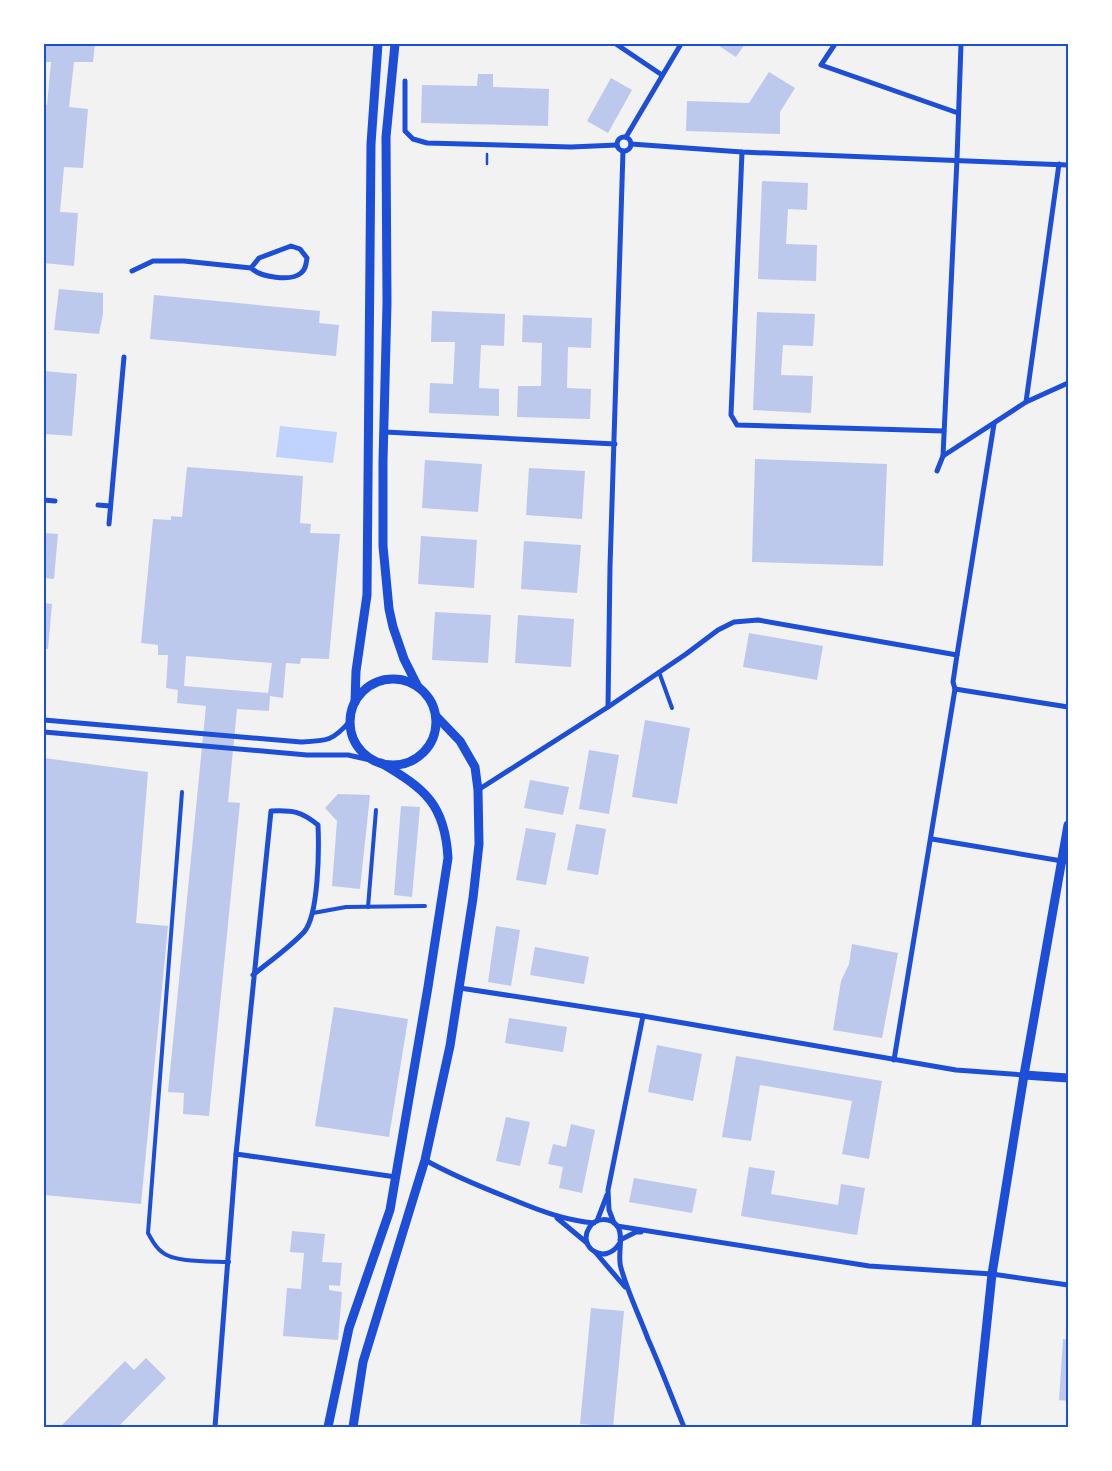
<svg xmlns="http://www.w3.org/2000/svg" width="1112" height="1471" font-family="Overpass,sans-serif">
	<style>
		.water { fill: #bfd3fe }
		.building { fill: #bdc9ec; fill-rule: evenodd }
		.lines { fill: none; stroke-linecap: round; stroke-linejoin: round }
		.path { stroke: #1d4ed8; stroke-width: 2.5 }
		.service { stroke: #1d4ed8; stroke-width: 4 }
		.minor { stroke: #1d4ed8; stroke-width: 5 }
		.tertiary { stroke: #1d4ed8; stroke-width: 9 }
		.neatline { fill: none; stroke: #1d4ed8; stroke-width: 2 }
	</style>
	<rect width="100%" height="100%" fill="#f2f2f2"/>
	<polygon class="water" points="280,426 337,432 333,463 276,457"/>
	<g class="building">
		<polygon points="44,44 95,44 93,62 74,62 69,107 88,109 83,168 64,167 60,212 78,213 74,266 44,263 44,105 47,105 51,62 44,62"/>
		<polygon points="716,44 745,44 736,57"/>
		<polygon points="769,72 795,88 780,112 780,134 686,131 687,101 749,103"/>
		<polygon points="478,74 493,74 493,87 549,89 548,126 421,123 422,85 477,86"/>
		<polygon points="611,78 632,90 608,133 587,121"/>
		<polygon points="762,181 808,183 807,210 788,209 786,244 817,245 816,281 758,279"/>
		<polygon points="59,289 103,293 103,314 99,334 54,330"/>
		<polygon points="154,295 320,311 319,323 339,325 336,356 150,339"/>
		<polygon points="432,311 505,314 504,346 481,345 479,388 499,389 499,416 429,413 430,383 453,384 455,342 431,342"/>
		<polygon points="757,312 815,314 813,346 783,345 781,375 813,376 811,413 753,410"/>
		<polygon points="523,315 592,318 591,348 568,347 567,388 591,389 590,419 517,417 518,386 541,386 542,343 522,342"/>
		<polygon points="44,371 77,374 72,436 44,434"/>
		<polygon points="755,459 887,464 883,566 752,562"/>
		<polygon points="425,460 482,464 478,512 422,508"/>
		<path d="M187,467L303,476L300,523L311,524L310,533L340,534L329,659L301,658L300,664L286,663L283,698L270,696L269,711L237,709L228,802L240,803L209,1116L183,1114L184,1093L168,1092L206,706L177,703L178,690L166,688L168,655H158V645L141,643L153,519L171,520V516L182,517ZM186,656L272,663L268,693L184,686Z"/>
		<polygon points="529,468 585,471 582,519 526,515"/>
		<polygon points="44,533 58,534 54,579 44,578"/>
		<polygon points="421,536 477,540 474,588 418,584"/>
		<polygon points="524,541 581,545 577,593 521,589"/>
		<polygon points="44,603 52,604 48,649 44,649"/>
		<polygon points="435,612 491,615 488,663 432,660"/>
		<polygon points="518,615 574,619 571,667 515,663"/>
		<polygon points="749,633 823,646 817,680 743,667"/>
		<polygon points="645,720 690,728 677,804 632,797"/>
		<polygon points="589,750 619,755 609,814 579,809"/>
		<polygon points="44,758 148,772 136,923 168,926 141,1204 44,1195"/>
		<polygon points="530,780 569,787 563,815 524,808"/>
		<polygon points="338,794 370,795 360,889 332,886 337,821 325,808"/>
		<polygon points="401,806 420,807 412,897 394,895"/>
		<polygon points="576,824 606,829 598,875 567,870"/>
		<polygon points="526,828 556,833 546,885 516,880"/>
		<polygon points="496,926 520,930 511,986 488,982"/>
		<polygon points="852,944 898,953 882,1038 833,1030 841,981 849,964"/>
		<polygon points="535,947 589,957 584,984 530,975"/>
		<polygon points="334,1007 408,1019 389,1137 315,1126"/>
		<polygon points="509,1018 567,1027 563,1052 505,1043"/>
		<polygon points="657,1045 702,1054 693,1101 648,1092"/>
		<polygon points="736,1056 882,1081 869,1159 842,1154 852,1101 760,1085 751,1141 722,1137"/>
		<polygon points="506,1117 530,1122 520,1166 496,1161"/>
		<polygon points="571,1124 595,1130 582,1193 559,1188 563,1167 548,1164 553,1144 566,1147"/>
		<polygon points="749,1167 775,1171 771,1194 838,1205 841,1184 865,1188 857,1235 741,1216"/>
		<polygon points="634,1178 697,1189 692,1213 629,1202"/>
		<polygon points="292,1231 325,1234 322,1262 342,1263 340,1286 329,1285 329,1290 342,1292 338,1340 283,1336 287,1288 301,1289 304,1253 290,1252"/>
		<polygon points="591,1308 624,1311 613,1427 593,1427 593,1425 580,1424"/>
		<polygon points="1063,1339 1068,1340 1068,1401 1059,1400"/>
		<polygon points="146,1358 166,1378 118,1427 60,1427 125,1361 134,1370"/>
	</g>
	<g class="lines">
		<polyline class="path" points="487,164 487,154"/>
		<g class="service">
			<polyline points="659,672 672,708"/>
			<path d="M182,792L148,1233C152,1240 155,1247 162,1252C174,1263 212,1261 229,1262"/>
			<polyline points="368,907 376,810"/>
			<polyline points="313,913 346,907 425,906"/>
		</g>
		<g class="minor">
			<polyline points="616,44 662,75"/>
			<polyline points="835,44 821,65 958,113"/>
			<polyline points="405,81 405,131 413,139 427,143 571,147 617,145"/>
			<circle cx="624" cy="144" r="7"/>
			<polyline points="626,137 681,44"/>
			<polyline points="631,144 742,152 1068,165"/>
			<polyline points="742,152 731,415 737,425 944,431"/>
			<path d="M132,271L153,261H184L251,268C260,277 291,282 301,273C306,269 306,264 307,258L300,249L291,246L259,258L251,268"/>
			<polyline points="1026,402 1059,164"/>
			<polyline points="385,432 615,444"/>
			<polyline points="943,456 1026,402 1068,383"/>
			<polyline points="937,471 943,456 957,159 961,44"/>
			<polyline points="44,500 55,501"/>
			<polyline points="98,505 110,506"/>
			<polyline points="109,524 124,357"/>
			<polyline points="957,655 994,424"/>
			<polyline points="955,689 1068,707"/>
			<polyline points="608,707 610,567 623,151"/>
			<path d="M44,720L301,742C327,741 333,741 350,721"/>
			<polyline points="44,732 307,755 348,755 375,761"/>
			<polyline points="478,790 608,707 686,654 718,630 734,622 758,620 957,655 953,682 955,689 894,1060"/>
			<polyline points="932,839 1068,862"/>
			<polyline points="460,988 643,1016 956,1070 1024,1075"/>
			<polyline points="236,1154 396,1177"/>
			<path d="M425,1160C452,1175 481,1187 509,1198C538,1210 563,1220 594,1223"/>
			<polyline points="557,1218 587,1243"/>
			<polyline points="597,1221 607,1195"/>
			<polyline points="614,1223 609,1210 608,1190 643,1016"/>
			<polyline points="617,1226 869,1266 992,1274 1068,1285"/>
			<polyline points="620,1240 636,1232 641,1232"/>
			<path d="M619,1244C605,1266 577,1247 589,1228C595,1217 611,1217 618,1227C624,1237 617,1256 621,1268C628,1293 639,1315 648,1339C661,1368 672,1398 684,1427"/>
			<polyline points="596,1253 625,1287"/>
			<path d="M215,1427L236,1154L271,811C292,810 301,811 318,825C319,848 319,915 304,932C289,948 270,961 253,975"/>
		</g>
		<g class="tertiary">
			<polyline points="395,44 386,137 387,303 383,461 383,546 389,609 393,627 404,659 418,687"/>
			<circle cx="393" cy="722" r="43"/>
			<polyline points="355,702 356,671 367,595 371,144 378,44"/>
			<polyline points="1024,1075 1068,1078"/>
			<path d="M328,1427L349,1328L390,1210L428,987L448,858C445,804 425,789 381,763"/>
			<polyline points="353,1427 363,1362 425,1160 450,1046 473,898 479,844 478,790 475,767 460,741 436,716"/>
			<polyline points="976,1427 992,1274 1024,1075 1068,825"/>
		</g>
	</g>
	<rect width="1112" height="1471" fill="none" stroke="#ffffff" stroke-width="90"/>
	<rect x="45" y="45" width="1022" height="1381" class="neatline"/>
</svg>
